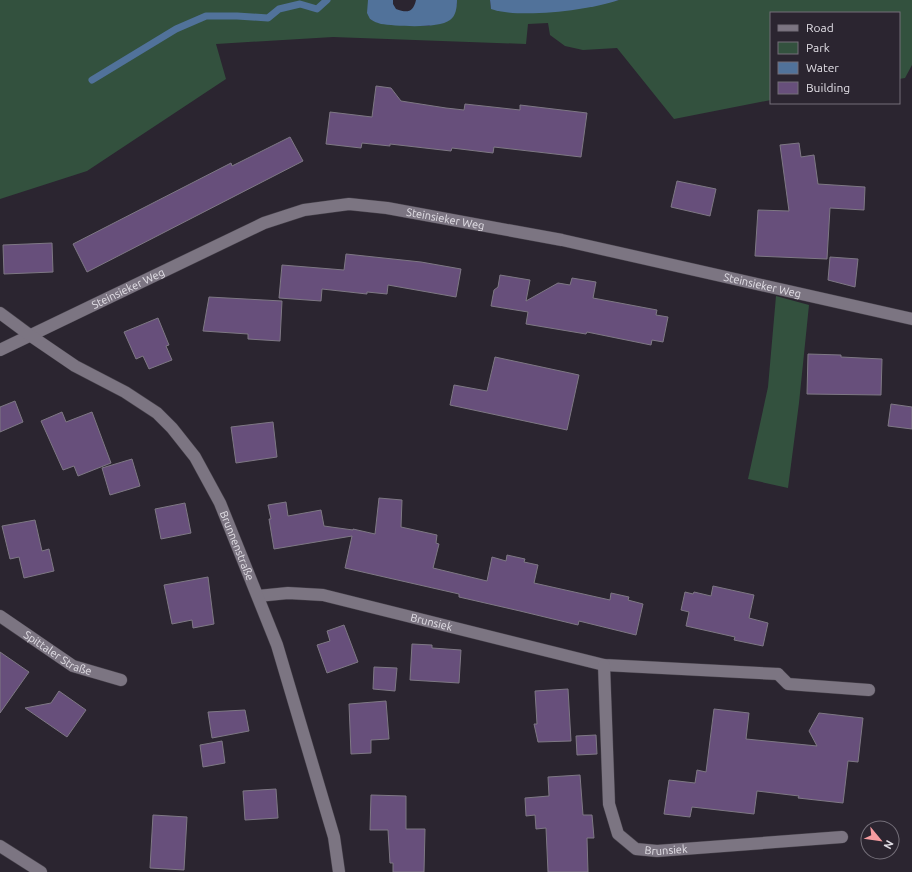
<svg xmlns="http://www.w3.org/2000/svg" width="912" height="872" font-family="Ubuntu,sans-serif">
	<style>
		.green { fill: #33513e }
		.water { fill: #51729a }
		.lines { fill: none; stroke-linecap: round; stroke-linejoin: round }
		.stream { stroke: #51729a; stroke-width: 7 }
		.building { fill: #674f7b; stroke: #7e7884 }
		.service-casing { stroke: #454049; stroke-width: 13 }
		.minor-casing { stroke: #454049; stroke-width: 13 }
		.tertiary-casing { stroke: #454049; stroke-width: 13 }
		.service { stroke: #7c7582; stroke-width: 12 }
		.minor { stroke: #7c7582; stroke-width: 12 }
		.tertiary { stroke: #7c7582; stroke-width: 12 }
		.labels { text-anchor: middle; stroke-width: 3.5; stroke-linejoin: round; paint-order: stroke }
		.street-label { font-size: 11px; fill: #e2dfe6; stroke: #2b2530 }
	</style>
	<rect width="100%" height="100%" fill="#2b2530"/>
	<g class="green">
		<polygon points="0,0 368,0 370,19 379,23 429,26 457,5 457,0 490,0 491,9 581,8 619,0 912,0 912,65 905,78 899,79 899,13 771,13 771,100 674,119 617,48 583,50 565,46 550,35 548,23 528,24 526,44 333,37 216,44 226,79 87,171 0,199"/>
		<polygon points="776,296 809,305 799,403 788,488 748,479 768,387"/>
	</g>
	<g class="water">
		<path d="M368,0H393V4L396,9C407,13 413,13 416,0H457C457,7 456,16 450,20C439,29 395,26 381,24C377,23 373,21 370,19L367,13Z"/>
		<path d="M490,0H619C590,10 520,19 491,9Z"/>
	</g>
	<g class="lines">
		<polyline class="stream" points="92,80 176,29 206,16 237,16 268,18 279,9 300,4 317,9 327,0"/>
	</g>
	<g class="building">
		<polygon points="376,86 391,88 401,101 446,108 464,110 465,104 520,110 520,105 587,113 581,157 494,147 493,153 452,148 451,151 390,144 390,146 362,143 361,148 326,144 330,112 372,117"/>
		<polygon points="290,137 303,161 87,272 73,244 231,163 232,166"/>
		<polygon points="799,143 801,157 814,155 818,184 865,187 864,210 830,208 827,259 755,256 758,210 789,211 780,145"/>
		<polygon points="677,181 716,189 710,216 671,207"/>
		<polygon points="52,243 53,272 4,274 3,245"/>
		<polygon points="346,254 421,262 461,269 456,297 388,285 387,294 367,292 367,294 322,289 321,301 279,298 282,265 344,270"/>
		<polygon points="830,257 858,259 855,287 828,280"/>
		<polygon points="500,275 530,280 526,301 558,283 570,285 572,278 596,282 593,298 657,310 656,315 668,317 663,342 652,340 651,345 587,332 586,334 526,324 528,312 491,306 494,290 498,287"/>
		<polygon points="209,297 282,301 280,341 248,339 248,334 203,331"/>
		<polygon points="158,318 169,345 166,346 172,360 149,369 143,356 136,359 124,332"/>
		<polygon points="808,354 841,355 841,357 882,359 881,395 807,394"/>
		<polygon points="495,357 579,375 567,430 450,405 454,385 487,391"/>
		<polygon points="15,401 23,422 0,432 0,407"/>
		<polygon points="891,404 912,407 912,429 888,426"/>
		<polygon points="62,412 66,422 92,412 111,463 78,476 74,466 63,470 41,421"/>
		<polygon points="273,422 277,457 236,463 231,427"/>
		<polygon points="132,459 140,486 110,495 102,468"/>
		<polygon points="379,498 402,500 401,527 437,535 436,543 439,544 433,568 487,581 492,557 506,561 507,555 525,559 524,562 538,565 534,583 610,600 611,593 629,597 628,600 643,604 636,635 579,621 578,625 520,611 459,597 459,594 345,568 352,536 274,549 269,519 271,519 268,505 286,502 288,516 321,510 324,526 353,530 353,529 375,534"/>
		<polygon points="185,503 191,533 161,539 155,509"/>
		<polygon points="35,520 42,551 49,549 54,571 24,578 19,557 10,559 2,526"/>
		<polygon points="208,577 214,624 193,628 192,620 172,624 164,585"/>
		<polygon points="713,586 754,595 749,618 768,623 763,646 734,640 735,637 686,626 689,612 681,610 685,592 693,594 694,592 711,596"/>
		<polygon points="344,625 358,662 327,673 317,645 330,641 327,631"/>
		<polygon points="412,644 432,645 432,648 461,650 459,683 410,680"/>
		<polygon points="0,652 29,672 0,713"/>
		<polygon points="374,667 397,668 395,691 373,689"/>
		<polygon points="568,689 571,741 538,742 534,724 537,724 535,691"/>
		<polygon points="59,691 86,710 67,737 25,708 51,703"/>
		<polygon points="386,701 389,739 371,740 371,753 351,754 349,704"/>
		<polygon points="714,709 749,713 746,739 817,746 809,731 819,713 863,718 858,762 848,761 843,803 798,798 799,796 757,791 754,814 692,807 690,817 664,814 669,780 695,783 697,770 706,772"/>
		<polygon points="245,710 249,731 212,738 208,712"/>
		<polygon points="596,735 597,754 577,755 576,736"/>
		<polygon points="222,741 225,763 203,767 200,745"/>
		<polygon points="580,775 583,815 592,815 594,838 587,838 588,872 548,872 546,828 536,829 535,815 526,816 525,798 549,796 548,777"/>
		<polygon points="276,789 278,818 245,820 243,791"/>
		<polygon points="371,795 406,796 406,829 425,829 424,872 393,872 393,863 390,863 388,830 370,830"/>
		<polygon points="153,815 187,817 184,870 150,868"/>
	</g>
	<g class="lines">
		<defs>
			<polyline id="service" points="778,674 788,684 869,690"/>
			<g id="minor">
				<path id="s1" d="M0,350L264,223L304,210L349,204L387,208L562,240L912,319"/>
				<path id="s2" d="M258,596L288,593L323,595L604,665L778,674"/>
				<path id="s3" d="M0,616L73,666L121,680"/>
				<path id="s4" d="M604,665L609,804L618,834L636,849L657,851L842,837"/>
				<polyline points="0,846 41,872"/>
			</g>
			<g id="tertiary">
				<path id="s5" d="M0,313L31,336L75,366L125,392L157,413L172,428L195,457L220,503L277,645L334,837L339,872"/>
			</g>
		</defs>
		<use href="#service" class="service-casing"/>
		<use href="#minor" class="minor-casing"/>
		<use href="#tertiary" class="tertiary-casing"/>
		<use href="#service" class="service"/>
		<use href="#minor" class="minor"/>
		<use href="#tertiary" class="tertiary"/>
	</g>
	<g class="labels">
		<g class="street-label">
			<text dy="4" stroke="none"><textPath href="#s1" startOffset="478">Steinsieker Weg</textPath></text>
			<text dy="4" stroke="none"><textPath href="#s1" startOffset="802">Steinsieker Weg</textPath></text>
			<text dy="4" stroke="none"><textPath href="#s1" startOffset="142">Steinsieker Weg</textPath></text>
			<text dy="4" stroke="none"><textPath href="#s5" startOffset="343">Brunnenstraße</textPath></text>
			<text dy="4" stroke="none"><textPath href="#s2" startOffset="177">Brunsiek</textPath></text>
			<text dy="4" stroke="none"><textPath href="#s3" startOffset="69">Spittaler Straße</textPath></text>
			<text dy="4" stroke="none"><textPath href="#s4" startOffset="224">Brunsiek</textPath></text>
		</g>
	</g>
	<rect x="770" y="12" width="130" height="92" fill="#2b2530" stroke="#746f79"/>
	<rect x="778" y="25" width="20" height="6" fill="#7c7582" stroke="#746f79"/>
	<text x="806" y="32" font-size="12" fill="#e2dfe6">Road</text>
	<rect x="778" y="42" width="20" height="12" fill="#33513e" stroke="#746f79"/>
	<text x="806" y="52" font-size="12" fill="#e2dfe6">Park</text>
	<rect x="778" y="62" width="20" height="12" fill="#51729a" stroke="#746f79"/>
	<text x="806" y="72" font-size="12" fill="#e2dfe6">Water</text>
	<rect x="778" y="82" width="20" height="12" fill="#674f7b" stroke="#746f79"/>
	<text x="806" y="92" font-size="12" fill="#e2dfe6">Building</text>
	<g transform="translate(880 840) rotate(119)"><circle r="19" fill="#2b2530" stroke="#746f79"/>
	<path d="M0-3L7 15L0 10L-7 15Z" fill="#f59b9f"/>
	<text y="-6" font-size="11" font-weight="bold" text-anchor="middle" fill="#e2dfe6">N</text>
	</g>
</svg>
